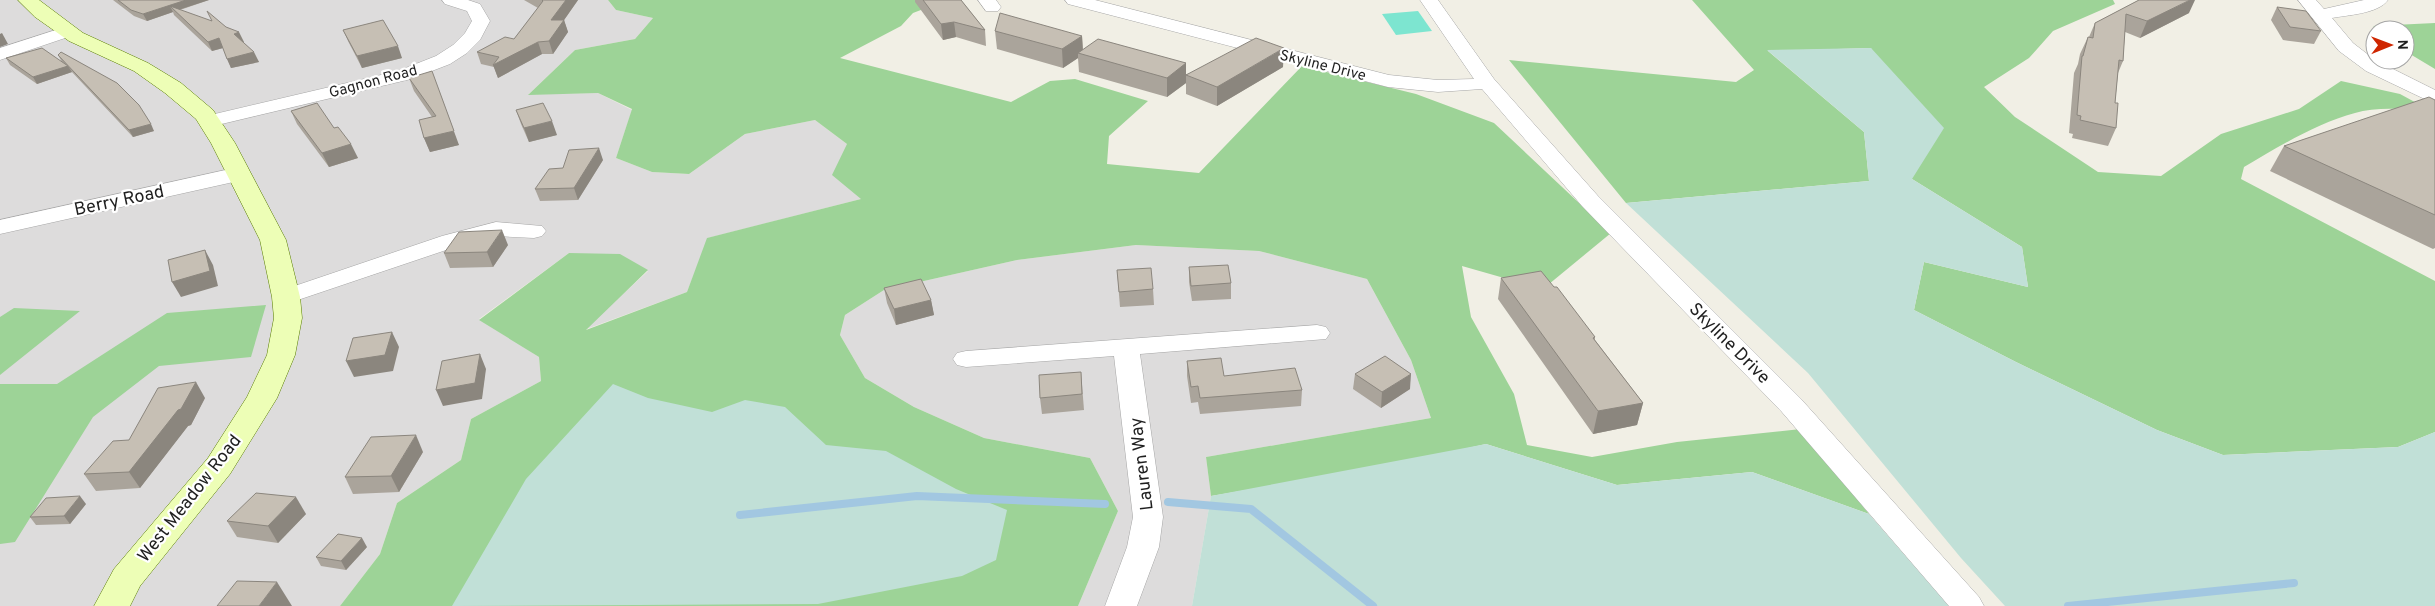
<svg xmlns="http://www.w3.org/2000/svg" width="2435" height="606" font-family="Overpass,sans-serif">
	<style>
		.residential { fill: #dddcdc }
		.forest { fill: #9dd397 }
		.wetland { fill: #c1e0d7 }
		.pitch { fill: #7de5d0 }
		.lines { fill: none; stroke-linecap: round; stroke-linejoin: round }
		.stream { stroke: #a2c7e1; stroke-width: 8 }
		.street-casing { stroke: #a6a6a6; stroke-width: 1 }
		.secondary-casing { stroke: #587d00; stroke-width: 1 }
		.street { fill: #fff; fill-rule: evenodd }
		.secondary { fill: #edfeb6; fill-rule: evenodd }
		.wall { fill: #aaa49b }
		.shaded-wall { fill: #8b867e }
		.building { fill: #c6bfb4; stroke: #8b867e }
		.labels { text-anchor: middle; stroke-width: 4.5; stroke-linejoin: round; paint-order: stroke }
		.far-street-label { font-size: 15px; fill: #1f1f1f; stroke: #fff }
		.street-label { font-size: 18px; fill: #1f1f1f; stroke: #fff }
	</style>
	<rect width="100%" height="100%" fill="#f1efe5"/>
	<g class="residential">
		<polygon points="0,0 608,0 616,10 653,18 635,39 575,50 529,94 598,93 632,110 616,158 652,172 689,174 745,134 815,120 847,144 861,199 708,238 687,292 584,330 648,271 569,253 479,319 539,357 541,381 471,419 461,460 397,503 380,554 340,606 0,606"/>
		<polygon points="1136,245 1259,251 1367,279 1411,360 1431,418 1206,457 1211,496 1192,606 1078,606 1118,511 1090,458 984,438 914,407 865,378 840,335 845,315 884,290 1017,260"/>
	</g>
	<g class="forest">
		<polygon points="608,0 947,0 913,13 901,26 840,58 1011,102 1050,81 1075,79 1148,101 1109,136 1107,164 1199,173 1302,66 1416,94 1494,123 1611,233 1543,289 1462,266 1471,317 1514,394 1527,445 1592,457 1677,442 1801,429 1869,514 1752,472 1617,485 1486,444 1383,467 1211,496 1206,457 1431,418 1411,360 1367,279 1259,251 1136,245 1017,260 884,290 845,315 840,335 865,378 914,407 984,438 1090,458 1118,511 1078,606 340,606 380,554 397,503 461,460 471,419 541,381 539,357 479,320 569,253 620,254 648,270 586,330 687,292 707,238 861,199 832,175 847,144 815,120 745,134 689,174 652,172 616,158 632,109 598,93 528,95 575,50 635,39 653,18 616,10"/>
		<path d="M1692,0H2113L2115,4L2053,31L2029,58L1984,87L2015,117L2098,172L2161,176L2221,134L2299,109L2341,81L2400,94L2435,113C2412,109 2378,106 2355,113C2317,123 2278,147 2244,167L2241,179L2435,281V432L2398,447L2223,455L2157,430L2016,362L1914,310L1924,262L2028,287L2022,247L1912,179L1871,48L1768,51L1864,132L1869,181L1626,203L1509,60L1736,82L1754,70Z"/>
		<polygon points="2435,23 2435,69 2405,51 2405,30 2379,30 2373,26"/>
		<polygon points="266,305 251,357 159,366 93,417 15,542 0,544 0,384 57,384 167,313"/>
		<polygon points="14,308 80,311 0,375 0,317"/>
	</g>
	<g class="wetland">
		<polygon points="1871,48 1944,128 1912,179 2022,247 2028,287 1924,262 1914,310 2016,362 2157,430 2223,455 2398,447 2435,432 2435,606 2005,606 1961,558 1808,373 1626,203 1869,181 1864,132 1767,50"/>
		<polygon points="613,384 648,398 712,412 745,400 785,407 826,445 886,451 956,489 1007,510 996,560 962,576 818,604 452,606 526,479"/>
		<polygon points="1486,444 1617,485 1752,472 1869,514 1949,606 1192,606 1211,496"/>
	</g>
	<polygon class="pitch" points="1418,11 1432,31 1396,35 1382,14"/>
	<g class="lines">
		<g class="stream">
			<polyline points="1168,502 1251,509 1373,606"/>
			<polyline points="740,515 917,496 1105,504"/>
			<polyline points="2068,606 2294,583"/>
		</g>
		<defs>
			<g id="street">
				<polygon points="442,0 468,0 480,4 490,21 480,40 467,53 450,64 411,79 209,127 202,125 199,121 202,117 398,71 436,56 453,45 465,33 472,21 467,11 445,4"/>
				<polygon points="978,0 996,0 1001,7 998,11 986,11"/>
				<polygon points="1065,0 1095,0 1389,75 1438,80 1474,79 1420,0 1438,0 1494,79 1598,196 1801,399 1979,597 1984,606 1949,606 1781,411 1582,206 1482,89 1438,92 1388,87 1068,4"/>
				<path d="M2298,0H2316L2324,9L2364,0H2388C2378,14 2347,15 2332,18L2353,43L2375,60L2435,90V104L2366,71L2339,51Z"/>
				<polygon points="68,26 74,27 77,31 74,35 0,60 0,48"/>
				<polygon points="239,167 247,169 250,174 247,179 0,234 0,220"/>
				<polygon points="496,222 542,226 546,231 542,236 534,238 496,236 458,246 286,304 277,302 274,297 277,292 442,236"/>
				<polygon points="1317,325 1326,327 1330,333 1326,339 1140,354 1163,517 1159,547 1137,606 1105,606 1127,547 1133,517 1114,356 966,367 957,365 953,359 957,353 966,351"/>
			</g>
			<polygon id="secondary" points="18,0 39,0 83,33 148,63 181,83 213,110 235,143 286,240 300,297 302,318 295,355 277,398 230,474 140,586 130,606 94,606 114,569 208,458 247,397 267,355 274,318 272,297 260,240 211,143 196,119 165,93 134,71 69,41 35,17"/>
		</defs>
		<use href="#street" class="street-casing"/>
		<use href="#secondary" class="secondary-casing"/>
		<use href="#street" class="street"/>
		<use href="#secondary" class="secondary"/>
	</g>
	<g class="wall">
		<polygon points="113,0 209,0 180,10 244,42 243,42 259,62 231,68 223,48 212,51 174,15 173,12 147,21 134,16"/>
		<polygon points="524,0 578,0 564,20 568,32 553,54 542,54 498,78 494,67 481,64 477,52 514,39 538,8"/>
		<polygon points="915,0 961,0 985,30 986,46 956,37 943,40 915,2"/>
		<polygon points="2139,0 2189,13 2140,38 2125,32 2123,61 2118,73 2115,103 2116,128 2108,146 2072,138 2073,134 2069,133 2074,73 2078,64 2080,54 2088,37 2089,37 2095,23"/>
		<polygon points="2277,7 2321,31 2314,44 2283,40 2271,20"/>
		<polygon points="343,30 402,58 362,68 348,41"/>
		<polygon points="995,31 1082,36 1083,50 1186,63 1186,74 1283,67 1217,106 1186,94 1186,83 1167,97 1079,72 1078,58 1063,68 997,49"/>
		<polygon points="58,55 154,131 133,137 71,71 72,72 37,84 10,65 6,58 62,62"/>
		<polygon points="409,78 459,145 430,152 424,138 432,117 414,91"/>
		<polygon points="2435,100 2435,248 2433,249 2270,171 2284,146"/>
		<polygon points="516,110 557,135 529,142 521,124"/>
		<polygon points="291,111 334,128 358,158 329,167 297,124"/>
		<polygon points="603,160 578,200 540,201 535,189 563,168"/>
		<polygon points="508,245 493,267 450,268 444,253"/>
		<polygon points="1189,267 1231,283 1231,299 1192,301 1189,282"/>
		<polygon points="1117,270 1153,289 1154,305 1120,307"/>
		<polygon points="1501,278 1595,337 1595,340 1643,403 1637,425 1593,434 1498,299"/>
		<polygon points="884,288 931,300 934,315 896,325 887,303"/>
		<polygon points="1187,361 1224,376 1302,390 1301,406 1200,414 1198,402 1191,403 1187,376"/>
		<polygon points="1081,372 1084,410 1042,414 1040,398"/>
		<polygon points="1355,374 1410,389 1381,408 1353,389"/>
		<polygon points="205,398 191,425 188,426 140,488 96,491 84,474 129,440"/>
		<polygon points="423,452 399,492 353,494 345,477"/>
		<polygon points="86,504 70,524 36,525 30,517"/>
		<polygon points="306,514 278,543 237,537 227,521"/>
		<polygon points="367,547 346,570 321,566 316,557"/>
	</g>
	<g class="shaded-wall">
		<polygon points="186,0 209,0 175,11 170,6 173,12 147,21 143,14"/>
		<polygon points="566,0 578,0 555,33 551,20"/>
		<polygon points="2190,0 2195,0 2189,13 2140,38 2147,21"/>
		<polygon points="564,20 568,32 553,54 549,41"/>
		<polygon points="954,22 956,37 943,40 941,24"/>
		<polygon points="239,32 244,42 238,43 234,34"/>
		<polygon points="2,33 8,44 0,47 0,34"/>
		<polygon points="1082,36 1083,54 1078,53 1078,58 1063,68 1062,49"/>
		<polygon points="219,38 223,48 212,51 208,42"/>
		<polygon points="538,42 542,54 498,78 493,65"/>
		<polygon points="398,46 402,58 362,68 357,56"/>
		<polygon points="1284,48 1283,67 1217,106 1217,87"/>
		<polygon points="254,52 259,62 231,68 227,59"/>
		<polygon points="1186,63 1186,83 1167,97 1167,78"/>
		<polygon points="68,66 72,72 37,84 33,77"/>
		<polygon points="437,85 459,145 430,152 424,138 454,131"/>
		<polygon points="552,121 557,135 529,142 524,128"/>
		<polygon points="151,124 154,131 133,137 129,130"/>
		<polygon points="351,144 358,158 329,167 322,153"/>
		<polygon points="599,148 603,160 578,200 574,188"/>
		<polygon points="502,230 508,245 493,267 487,252"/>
		<polygon points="205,250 213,265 218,286 181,297 172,282"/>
		<polygon points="931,300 934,315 896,325 894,309"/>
		<polygon points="392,332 399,347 393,371 354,377 346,361"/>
		<polygon points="480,354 486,369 482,399 443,406 436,390"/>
		<polygon points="1411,374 1410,389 1381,408 1382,392"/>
		<polygon points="196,382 205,398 191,425 188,426 140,488 129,472"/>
		<polygon points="1643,403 1637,425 1593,434 1598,411"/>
		<polygon points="416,435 423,452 399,492 391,476"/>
		<polygon points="80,496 86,504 70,524 64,516"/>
		<polygon points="296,497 306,514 278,543 268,526"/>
		<polygon points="362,538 367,547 346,570 341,561"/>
		<polygon points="277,582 292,606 259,606"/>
	</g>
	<g class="building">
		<polygon points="118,0 186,0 143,14 131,10"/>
		<polygon points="542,0 566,0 551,20 564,20 549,41 538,42 493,65 499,57 477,52 505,37 514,39 543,1"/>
		<polygon points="923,0 961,0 985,30 954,22 941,24"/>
		<polygon points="2139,0 2190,0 2147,21 2126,14 2123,61 2119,60 2115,103 2118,103 2116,128 2080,120 2081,116 2077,115 2082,56 2083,56 2088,37 2093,38 2095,23"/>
		<polygon points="170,6 212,21 207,11 226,27 239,32 234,34 254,52 227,59 219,38 208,42"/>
		<polygon points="2277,7 2306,11 2321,31 2290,27"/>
		<polygon points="1000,13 1082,36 1062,49 995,31"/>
		<polygon points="383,20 398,46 357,56 343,30"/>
		<polygon points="1256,38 1284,48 1217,87 1186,75"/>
		<polygon points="1098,39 1186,63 1167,78 1078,53"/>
		<polygon points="42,48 68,66 33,77 6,58"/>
		<polygon points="61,52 117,83 139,105 151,124 129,130 58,55"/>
		<polygon points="432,71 454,131 424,138 419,120 436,116 409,78"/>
		<polygon points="2429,97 2435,100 2435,215 2284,146"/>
		<polygon points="317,103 334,128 338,127 351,144 322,153 291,111"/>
		<polygon points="543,103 552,121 524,128 516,110"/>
		<polygon points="599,148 574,188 535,189 549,169 563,168 569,150"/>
		<polygon points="502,230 487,252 444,253 459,232"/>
		<polygon points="205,250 210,271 172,282 168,260"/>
		<polygon points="1228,265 1231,283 1191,286 1189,267"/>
		<polygon points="1151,268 1153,289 1119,292 1117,270"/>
		<polygon points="1541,271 1554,287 1557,287 1595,337 1593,338 1643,403 1598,411 1501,278"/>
		<polygon points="921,279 931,300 894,309 884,288"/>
		<polygon points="392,332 385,355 346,361 353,338"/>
		<polygon points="480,354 475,383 436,390 442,361"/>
		<polygon points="1385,356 1411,374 1382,392 1355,374"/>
		<polygon points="1221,358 1224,376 1295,368 1302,390 1200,398 1198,386 1191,387 1187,361"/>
		<polygon points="1081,372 1082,394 1040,398 1039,375"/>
		<polygon points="196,382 181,409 178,410 129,472 84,474 113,441 129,440 158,388"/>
		<polygon points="416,435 391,476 345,477 371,437"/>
		<polygon points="256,493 296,497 268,526 227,521"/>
		<polygon points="80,496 64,516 30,517 46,498"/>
		<polygon points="338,534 362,538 341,561 316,557"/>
		<polygon points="237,581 277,582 259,606 217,606"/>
	</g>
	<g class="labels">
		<g class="far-street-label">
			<text transform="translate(1323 65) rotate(14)" y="5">Skyline Drive</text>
			<text transform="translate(373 81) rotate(-15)" y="5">Gagnon Road</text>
		</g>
		<g class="street-label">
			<text transform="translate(119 200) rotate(-12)" y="6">Berry Road</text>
			<text transform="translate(1730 343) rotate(45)" y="6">Skyline Drive</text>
			<text transform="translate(1141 464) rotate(-97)" y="6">Lauren Way</text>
			<text transform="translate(189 498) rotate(-52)" y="6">West Meadow Road</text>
		</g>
	</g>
	<g transform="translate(2390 45) rotate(89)"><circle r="24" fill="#ffffff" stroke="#a5a5a5"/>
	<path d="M0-4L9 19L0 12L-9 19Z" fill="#cf2600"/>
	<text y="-8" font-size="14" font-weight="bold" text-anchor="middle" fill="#1f1f1f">N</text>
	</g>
</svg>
